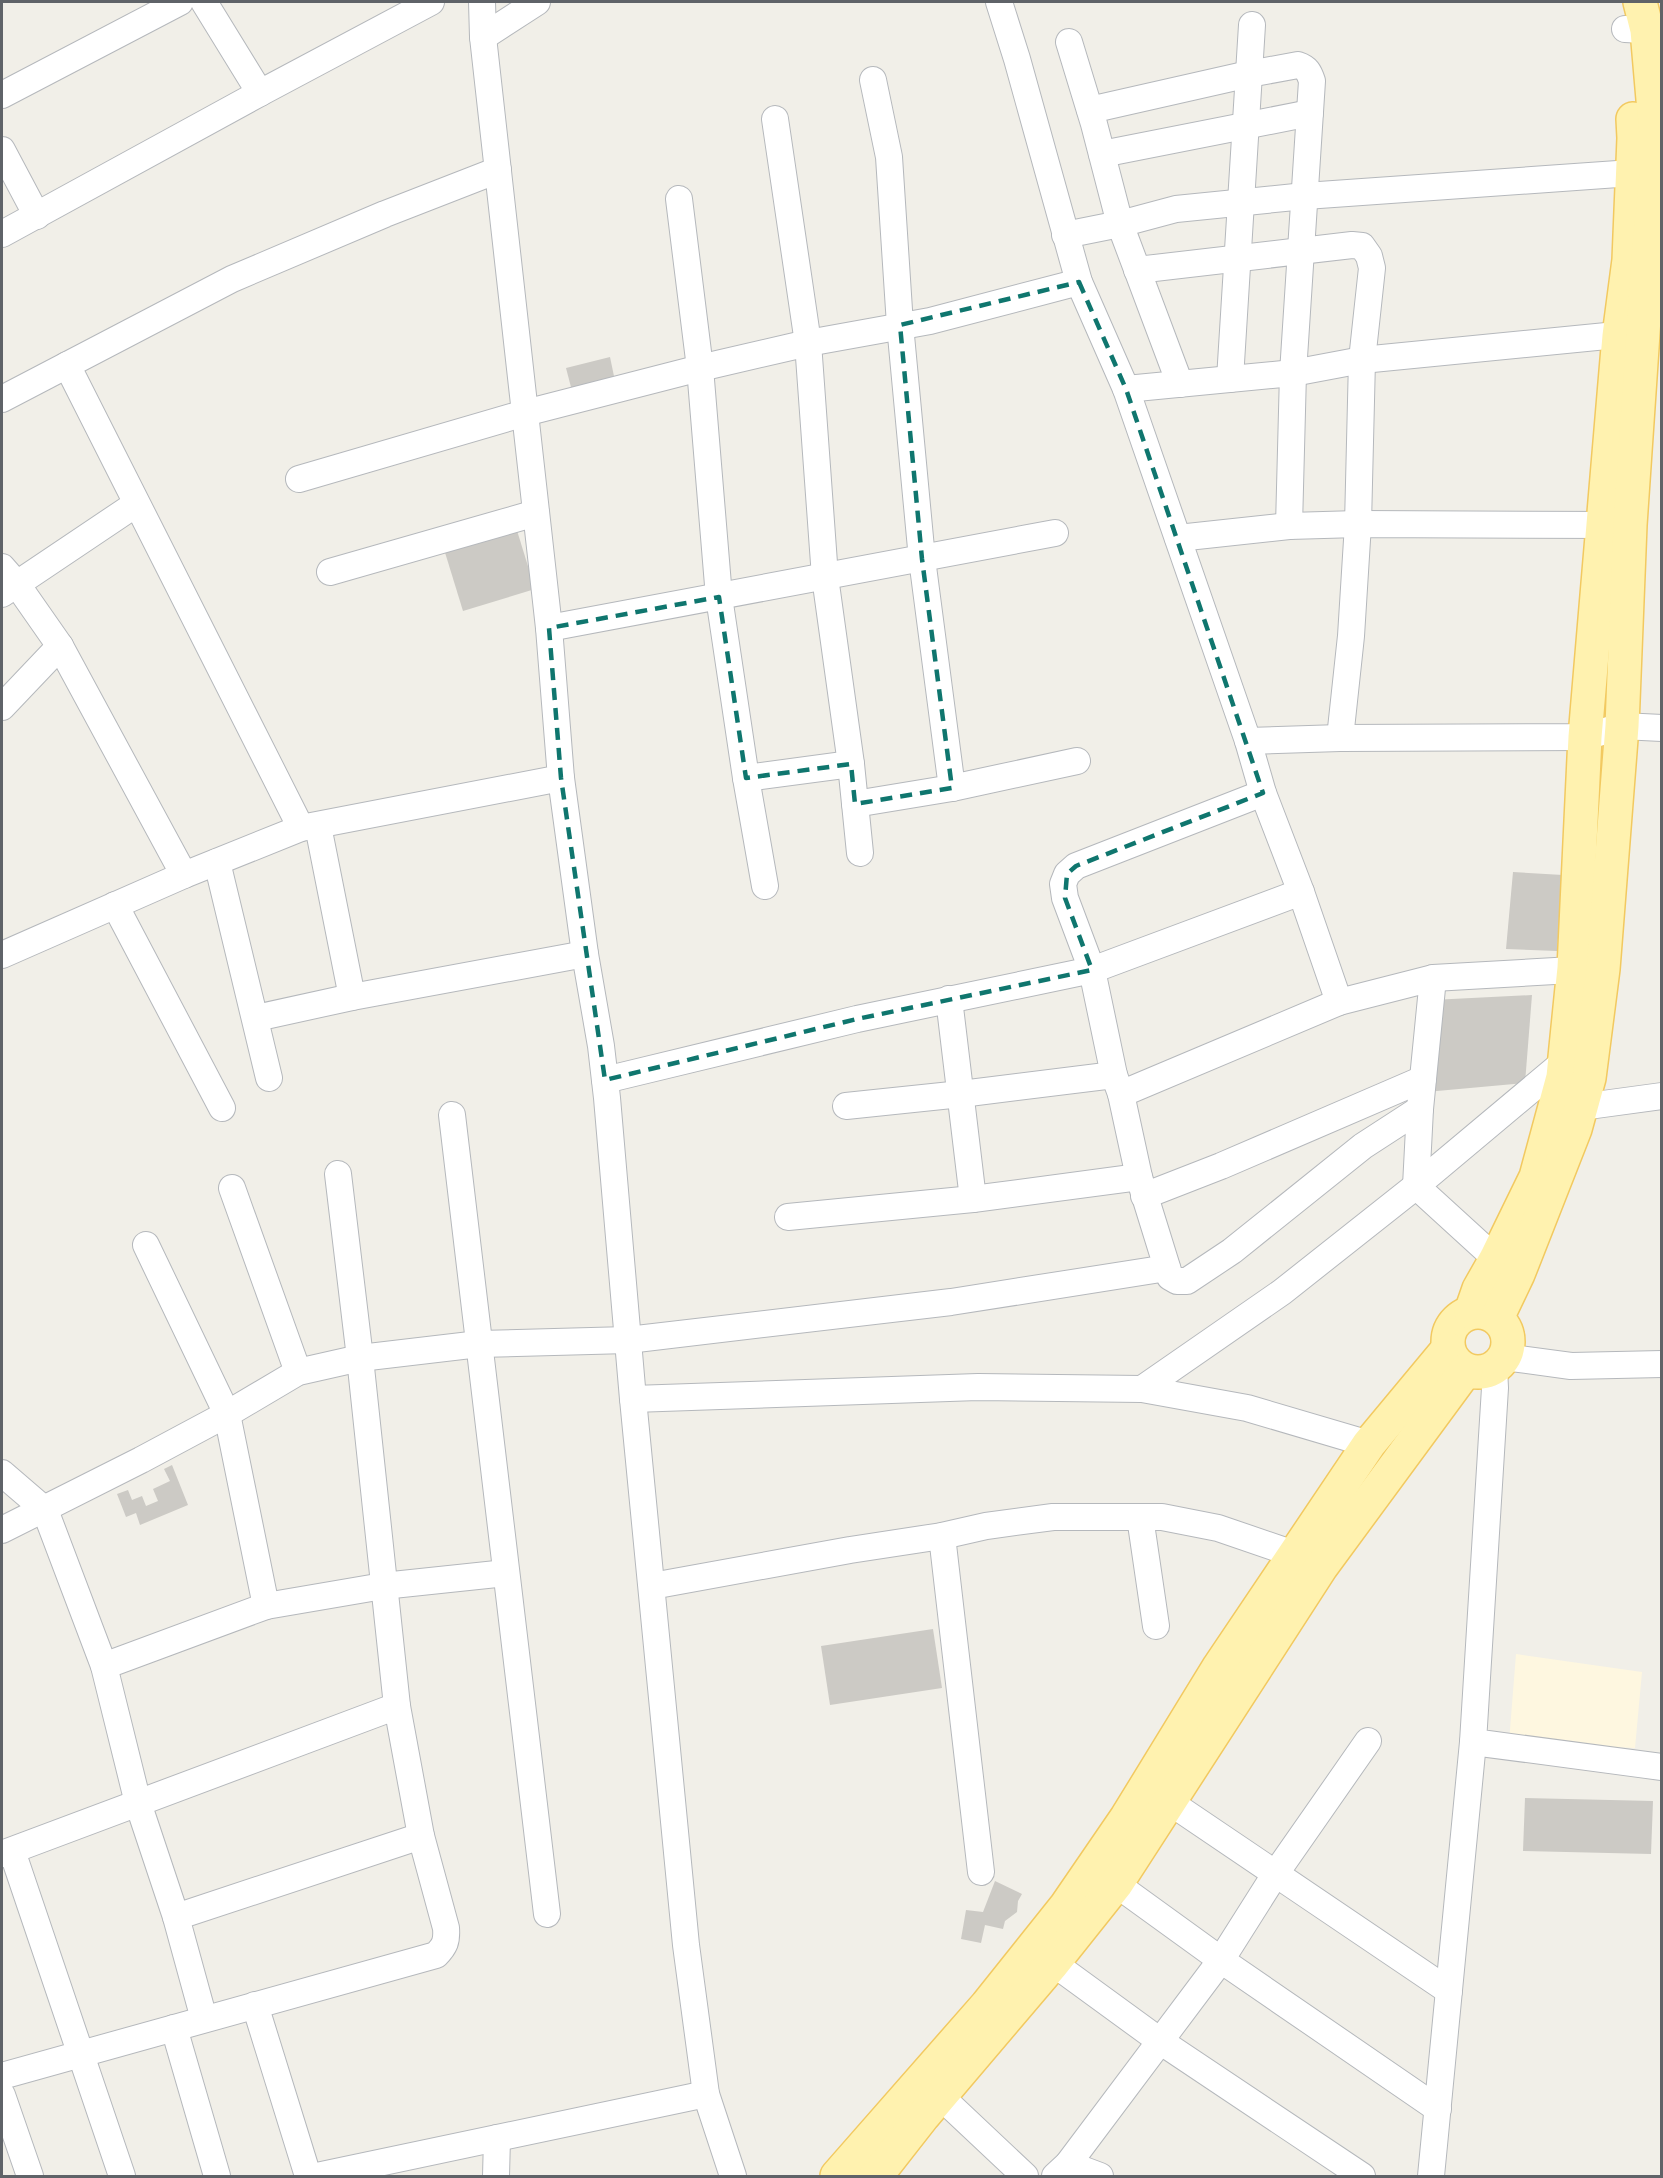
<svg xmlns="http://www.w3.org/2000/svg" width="1663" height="2178" font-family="Rubik,sans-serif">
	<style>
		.commercial { fill: #fef7e0 }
		.building { fill: #cccac5 }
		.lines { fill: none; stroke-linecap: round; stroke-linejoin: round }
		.minor-casing { stroke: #b5b8bc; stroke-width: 28 }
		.major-casing { stroke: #f2c960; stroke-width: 36 }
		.minor { stroke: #fff; stroke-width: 26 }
		.major { stroke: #fff2af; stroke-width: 33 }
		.marked { fill: none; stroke: #0f766e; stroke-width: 4.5; stroke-dasharray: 12 8; stroke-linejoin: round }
	</style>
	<rect width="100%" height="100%" fill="#f1efe8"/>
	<polygon class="commercial" points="1516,1654 1642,1672 1635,1748 1509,1742"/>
	<g class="building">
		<polygon points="610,357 615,381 572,391 566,368"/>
		<polygon points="515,524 535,589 463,611 443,546"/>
		<polygon points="1513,872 1563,875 1557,951 1506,949"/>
		<polygon points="1532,995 1525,1083 1426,1092 1432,1000"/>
		<polygon points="172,1465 188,1505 140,1525 136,1513 126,1517 117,1494 128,1490 132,1500 142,1496 146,1506 158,1501 153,1489 170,1481 164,1469"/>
		<polygon points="933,1629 942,1688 830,1705 821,1646"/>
		<polygon points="1525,1798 1653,1801 1651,1854 1523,1851"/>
		<polygon points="995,1881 1022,1894 1018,1901 1017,1912 1005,1921 1003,1929 985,1925 981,1943 961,1939 966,1910 983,1912"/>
	</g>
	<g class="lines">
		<defs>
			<g id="minor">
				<polyline points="204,2 260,93 431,2"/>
				<polyline points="482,2 483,37 549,628 561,778 585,954 601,1046 607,1098 633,1399 686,1945 706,2094 733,2176"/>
				<polyline points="999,2 1017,59 1079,282 1126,389 1248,741 1263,793 1301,892 1339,1002"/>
				<polyline points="1625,29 1662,31"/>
				<polyline points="483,37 537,2"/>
				<polyline points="1069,42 1094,124 1120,224 1180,384"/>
				<polyline points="873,80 889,157 900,325 922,559 952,788"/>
				<polyline points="2,95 180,2"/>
				<path d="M1090,110L1249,74L1298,65C1307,68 1309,72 1312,81L1293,373L1289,526"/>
				<polyline points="775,119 808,343 825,577 851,764 860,853"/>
				<polyline points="2,150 37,216"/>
				<polyline points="1102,154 1310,113"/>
				<polyline points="679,199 700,368 719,597 746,778 765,886"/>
				<polyline points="2,234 260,93"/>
				<polyline points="1065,235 1120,224 1176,209 1305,196 1632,173 1650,174"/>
				<polyline points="1137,270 1352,245 1362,246 1369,256 1372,268 1362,360 1358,524 1351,636 1340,738"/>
				<polyline points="67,365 301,828"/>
				<polyline points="1230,379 1252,25"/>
				<polyline points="1126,389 1293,373 1362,360 1637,333"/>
				<polyline points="2,399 232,279 385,214 498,170"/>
				<polyline points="299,479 525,413 700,368 808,343 930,321 1079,282"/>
				<polyline points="1178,538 1289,526 1358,524 1621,525"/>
				<polyline points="2,567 16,583 60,646 184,875"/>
				<polyline points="330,572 536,513"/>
				<polyline points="2,594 136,504"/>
				<polyline points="549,628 1055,533"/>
				<polyline points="2,707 60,646"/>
				<polyline points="1248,741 1340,738 1585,737 1622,726 1662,728"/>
				<polyline points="746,778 851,764"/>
				<polyline points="1263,793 1076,866 1067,874 1063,884 1065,898 1092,970 1114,1075 1121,1094 1139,1177 1170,1277 1177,1281 1187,1281 1232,1251 1363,1146 1420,1109"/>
				<polyline points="855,804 952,788 1077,761"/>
				<polyline points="318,826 352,997"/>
				<polyline points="217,862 269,1078"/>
				<polyline points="115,905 222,1108"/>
				<polyline points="2,955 184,875 301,828 561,778"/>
				<polyline points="1433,978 1420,1109 1416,1186 1496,1259 1510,1269"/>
				<polyline points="949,999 973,1199"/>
				<polyline points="256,1018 352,997 585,954"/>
				<polyline points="605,1080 857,1019 1092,970 1301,892"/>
				<polyline points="1121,1094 1339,1002 1433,978 1590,969"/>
				<polyline points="846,1106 961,1094 1114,1075"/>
				<polyline points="1581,1107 1662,1096"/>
				<polyline points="452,1115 547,1914"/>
				<polyline points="232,1188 298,1372"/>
				<polyline points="1144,1196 1221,1166 1423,1079"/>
				<polyline points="788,1217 973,1199 1139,1177"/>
				<polyline points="1504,1357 1571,1366 1662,1364"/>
				<polyline points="1494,1368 1495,1388 1473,1742 1662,1767"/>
				<polyline points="1142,1389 1282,1292 1416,1186 1564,1062"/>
				<polyline points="633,1399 978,1387 1142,1389 1247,1408 1369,1444"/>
				<polyline points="2,1473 45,1510 104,1666 138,1803 176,1917 204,2019"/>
				<polyline points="1140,1517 1156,1626"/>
				<polyline points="2,1530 141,1460 227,1414 298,1372 360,1358 479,1344 628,1340 951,1302 1167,1268"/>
				<polyline points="942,1536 981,1872"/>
				<polyline points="652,1586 850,1550 942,1536 986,1526 1053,1517 1162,1517 1218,1528 1294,1554 1310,1561"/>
				<polyline points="266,1606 383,1586 506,1573"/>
				<polyline points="104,1666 266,1606 227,1414 146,1245"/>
				<polyline points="1171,1803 1449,1991"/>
				<polyline points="12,1851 122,2176"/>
				<polyline points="2,1854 397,1706"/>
				<polyline points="1116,1884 1221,1960 1438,2109"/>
				<polyline points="176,1917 421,1836"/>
				<polyline points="1053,1963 1160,2041 1362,2176"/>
				<polyline points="255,2005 308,2176"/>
				<polyline points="174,2028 217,2176"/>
				<path d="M2,2076L436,1955C445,1946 447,1941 446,1928L421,1836L397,1706L360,1358L338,1174"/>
				<polyline points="2,2095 30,2176"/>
				<polyline points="940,2096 1025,2176"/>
				<polyline points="1068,2164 1100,2176"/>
				<polyline points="317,2176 706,2094"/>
				<polyline points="496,2176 497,2138"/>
				<polyline points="1055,2176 1068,2164 1221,1960 1276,1873 1368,1741"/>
				<polyline points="1431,2176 1473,1742"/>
			</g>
			<g id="major">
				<circle cx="1478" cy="1342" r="30"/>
				<polyline points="1471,1312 1479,1289 1496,1259 1536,1177 1563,1077 1574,968 1585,737 1619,336 1629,260 1634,138 1633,119"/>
				<polyline points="1497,1318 1518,1274 1575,1129 1589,1078 1603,969 1622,726 1630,525 1648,259 1656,174 1656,134 1647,30 1640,2"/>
				<polyline points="837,2176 987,2005 1066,1906 1127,1817 1219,1667 1369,1444 1448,1349"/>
				<polyline points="876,2176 923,2116 1053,1963 1116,1884 1321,1567 1466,1370"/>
			</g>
		</defs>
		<use href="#minor" class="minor-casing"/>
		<use href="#major" class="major-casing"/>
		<use href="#minor" class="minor"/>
		<use href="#major" class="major"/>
	</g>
	<path class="marked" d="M1079,282L1126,389L1263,793L1076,866L1067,874L1065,898L1092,970L857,1019L605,1080L561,778L549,628L719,597L746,778L851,764L855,804L952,788L922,559L900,325Z"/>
	<rect width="1663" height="2178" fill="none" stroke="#5f6368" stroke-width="6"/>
</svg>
